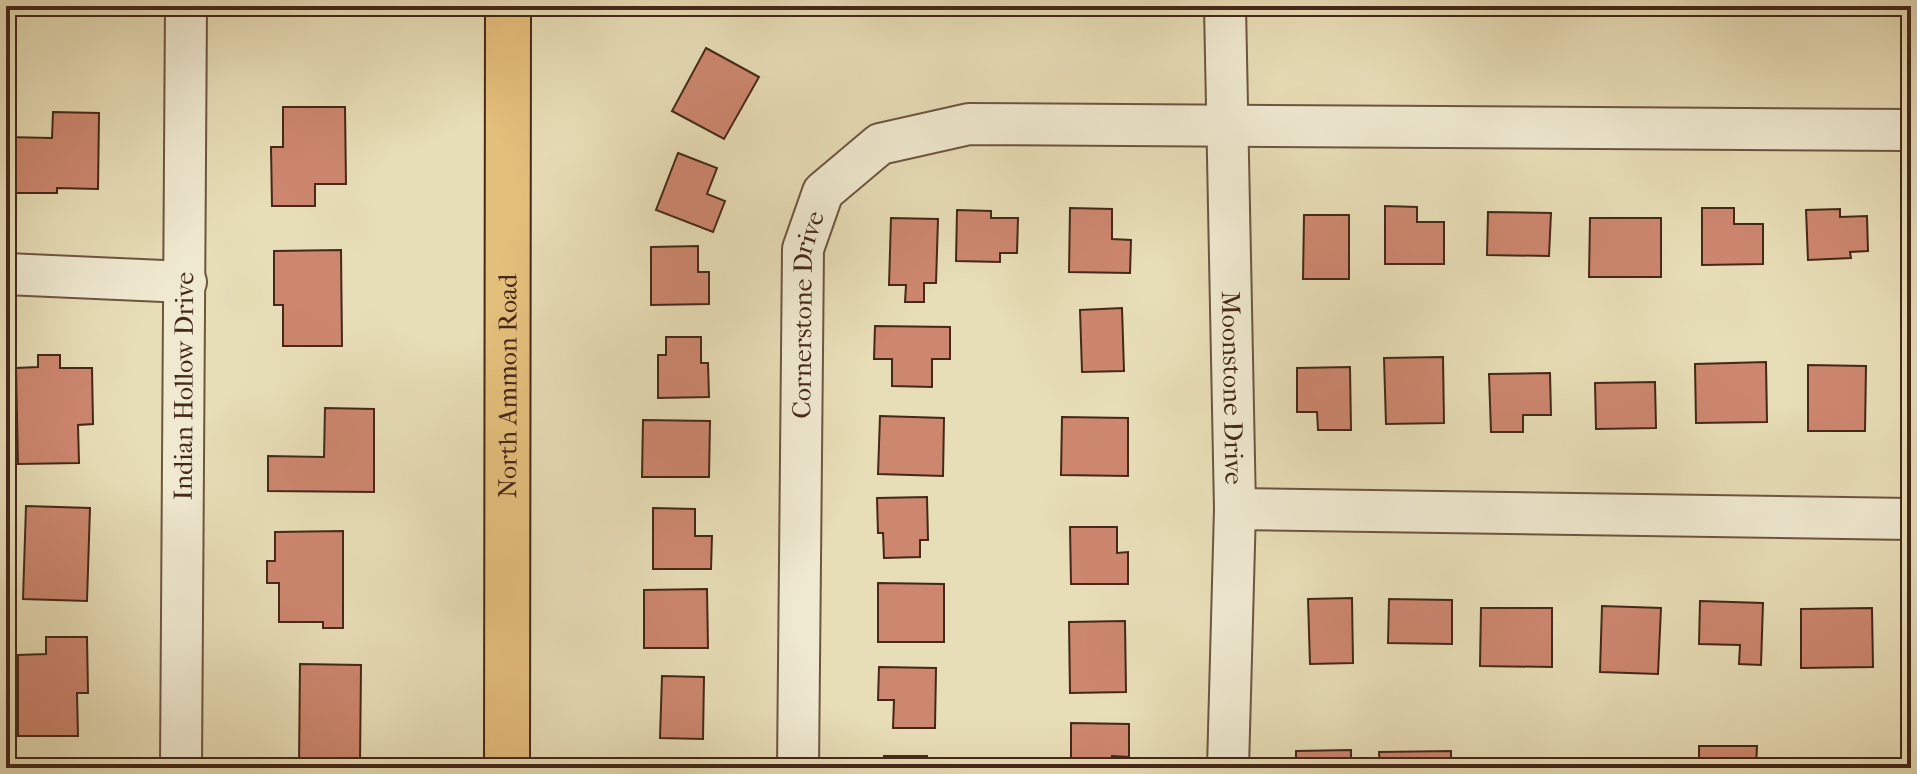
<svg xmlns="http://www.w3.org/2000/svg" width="1917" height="774" font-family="'IM FELL French Canon',serif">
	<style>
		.building { fill: #cd876f; stroke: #452819; stroke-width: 2 }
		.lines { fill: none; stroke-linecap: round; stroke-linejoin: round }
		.minor-casing { stroke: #6e5540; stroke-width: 44 }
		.major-casing { stroke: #452819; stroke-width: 48 }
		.minor { stroke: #efe9d0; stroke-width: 40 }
		.major { stroke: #e4be7b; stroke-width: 44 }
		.labels { text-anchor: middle; stroke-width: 7; stroke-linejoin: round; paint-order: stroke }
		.street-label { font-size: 26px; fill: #452819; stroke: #efe9d0 }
	</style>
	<rect width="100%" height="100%" fill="#e7ddb6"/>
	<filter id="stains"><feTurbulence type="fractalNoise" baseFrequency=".0025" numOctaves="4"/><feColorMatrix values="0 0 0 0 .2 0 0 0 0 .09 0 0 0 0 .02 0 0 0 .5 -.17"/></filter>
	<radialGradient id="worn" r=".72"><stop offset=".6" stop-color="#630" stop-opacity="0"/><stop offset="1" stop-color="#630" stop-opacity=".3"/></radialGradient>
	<g class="building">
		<polygon points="706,48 759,77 724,139 672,111"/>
		<polygon points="283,107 345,107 346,184 315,184 315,206 272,206 271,147 283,147"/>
		<polygon points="53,112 99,113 98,189 57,188 57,193 6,193 6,137 52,138"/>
		<polygon points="678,153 717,168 707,194 725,201 713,232 656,210"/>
		<polygon points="1385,206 1417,207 1417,222 1444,222 1444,264 1385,264"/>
		<polygon points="1070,208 1112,209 1112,239 1131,240 1130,273 1069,272"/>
		<polygon points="1702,208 1734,208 1734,224 1763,224 1763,264 1702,265"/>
		<polygon points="1840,209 1840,217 1867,216 1868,251 1850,252 1851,258 1808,260 1806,210"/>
		<polygon points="957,210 991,211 991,218 1018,218 1017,253 1000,253 1000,262 956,261"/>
		<polygon points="1488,212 1551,213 1549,256 1487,255"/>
		<polygon points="1304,215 1349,215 1349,279 1303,279"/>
		<polygon points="891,218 938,219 936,283 924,283 924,302 905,302 906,285 889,285"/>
		<polygon points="1590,218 1661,218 1661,277 1589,277"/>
		<polygon points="698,246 698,272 709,272 709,304 651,305 651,247"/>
		<polygon points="341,250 342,346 283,346 283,305 274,305 274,251"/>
		<polygon points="1122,308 1124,371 1082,372 1080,310"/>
		<polygon points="875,326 950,327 950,359 932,359 932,387 892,386 892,359 874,359"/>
		<polygon points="666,337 701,337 701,363 708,363 709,397 658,398 658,355 666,355"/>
		<polygon points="38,355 60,355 60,368 92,368 93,424 78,425 79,463 18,464 16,368 38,367"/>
		<polygon points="1443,357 1444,423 1386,424 1384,358"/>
		<polygon points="1766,362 1767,422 1696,423 1695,364"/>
		<polygon points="1808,365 1866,366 1865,431 1808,431"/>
		<polygon points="1350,367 1351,430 1318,430 1317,412 1297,412 1297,368"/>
		<polygon points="1550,373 1551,415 1523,415 1523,432 1491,432 1489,374"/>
		<polygon points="1655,382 1656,428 1596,429 1595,383"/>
		<polygon points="325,408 374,409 374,492 268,491 268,456 324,457"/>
		<polygon points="880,416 944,418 943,476 878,474"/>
		<polygon points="1062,417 1128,418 1128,476 1061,475"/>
		<polygon points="643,420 710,421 709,477 642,477"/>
		<polygon points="927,497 928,540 920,540 920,557 884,558 883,533 878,533 877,498"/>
		<polygon points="26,506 90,508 87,601 23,599"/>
		<polygon points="653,508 695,509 695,536 712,536 711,569 653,569"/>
		<polygon points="1070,527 1117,527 1117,553 1128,552 1128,584 1071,584"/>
		<polygon points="343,531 343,628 323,628 323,622 279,622 279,583 267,583 267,561 275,561 275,532"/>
		<polygon points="878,583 944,584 944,642 878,642"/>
		<polygon points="707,589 708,648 644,648 644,590"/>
		<polygon points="1352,598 1353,663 1310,664 1308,599"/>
		<polygon points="1389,599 1452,600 1452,644 1388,643"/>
		<polygon points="1700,601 1763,603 1761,665 1739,664 1740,645 1699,644"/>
		<polygon points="1602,606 1661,608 1658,674 1600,672"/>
		<polygon points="1481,608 1552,608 1552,667 1480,666"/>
		<polygon points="1872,608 1873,667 1801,668 1801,609"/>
		<polygon points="1125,621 1126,692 1070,693 1069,622"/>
		<polygon points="46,637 87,637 88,693 77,693 78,736 18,736 18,655 46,654"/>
		<polygon points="300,664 361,665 360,764 339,764 339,768 299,768"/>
		<polygon points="879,667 936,668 935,728 893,728 894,700 878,700"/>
		<polygon points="662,676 704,677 703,739 660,738"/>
		<polygon points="1071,723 1129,724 1129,757 1112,756 1112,768 1071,768"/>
		<polygon points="1699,746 1757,746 1756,768 1699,768"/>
		<polygon points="1351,750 1351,768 1296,768 1296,751"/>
		<polygon points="1451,751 1451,768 1380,768 1379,752"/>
		<rect x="884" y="756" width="43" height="12"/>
		<polygon points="653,759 712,760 711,768 653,768"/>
		<polygon points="1803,759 1864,760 1864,768 1803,768"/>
		<polygon points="1545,760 1545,768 1486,768 1486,762"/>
	</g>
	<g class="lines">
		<defs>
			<g id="minor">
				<path id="s1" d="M1225,6L1235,509L1228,768"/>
				<polyline points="6,274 186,282"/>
				<polyline points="1235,509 1911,519"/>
				<path id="s2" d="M181,768L186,6"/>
				<path id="s3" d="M798,768L803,249L823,192L880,144L969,124L1911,130"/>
			</g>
			<g id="major">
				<path id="s4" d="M507,768L508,6"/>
			</g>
		</defs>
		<use href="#minor" class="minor-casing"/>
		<use href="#major" class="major-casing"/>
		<use href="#minor" class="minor"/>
		<use href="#major" class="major"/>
	</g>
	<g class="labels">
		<g class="street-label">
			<text dy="9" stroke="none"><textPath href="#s3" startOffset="454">Cornerstone Drive</textPath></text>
			<text dy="9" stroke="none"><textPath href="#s2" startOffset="382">Indian Hollow Drive</textPath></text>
			<text dy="9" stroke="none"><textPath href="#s4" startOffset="382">North Ammon Road</textPath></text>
			<text dy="9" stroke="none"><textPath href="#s1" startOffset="382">Moonstone Drive</textPath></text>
		</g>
	</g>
	<rect width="1917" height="774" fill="none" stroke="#e7ddb6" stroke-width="32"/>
	<rect x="8" y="8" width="1901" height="758" fill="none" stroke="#452819" stroke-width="4"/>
	<rect x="16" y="16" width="1885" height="742" fill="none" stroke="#452819" stroke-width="2"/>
	<rect width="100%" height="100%" filter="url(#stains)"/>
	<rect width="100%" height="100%" fill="url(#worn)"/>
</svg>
